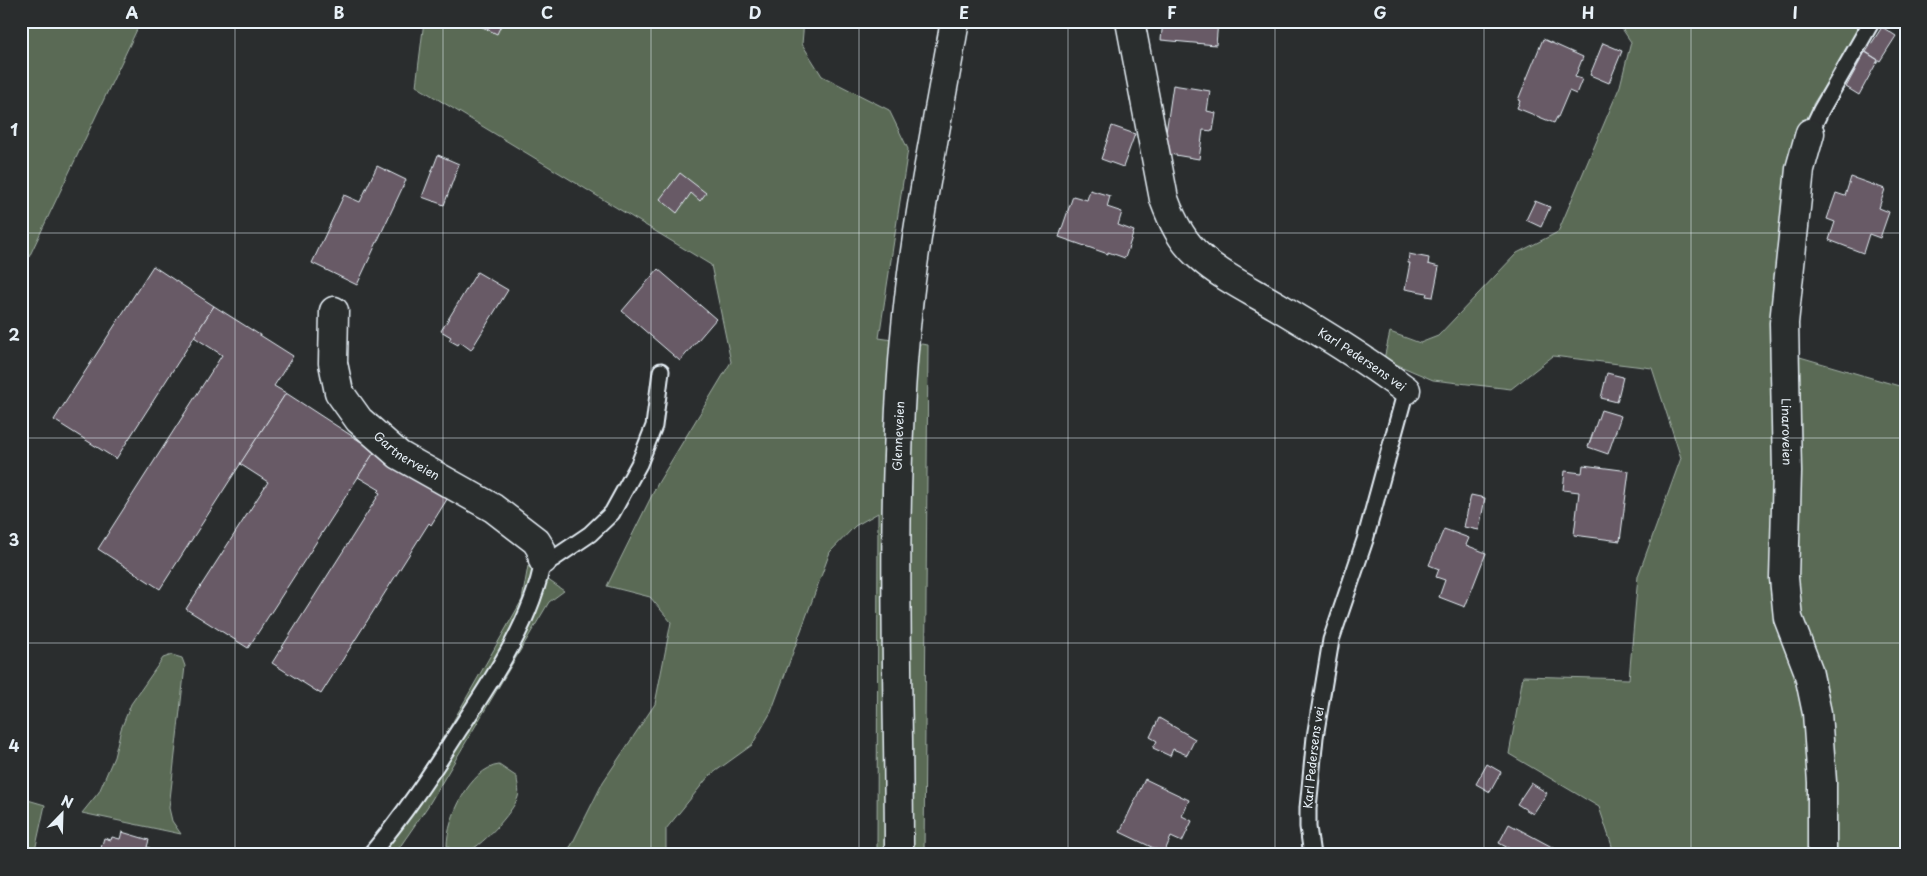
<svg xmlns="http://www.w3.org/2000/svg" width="1927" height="876" font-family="'Playpen Sans',sans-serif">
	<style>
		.green { fill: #5a6b54; stroke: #a1aea6 }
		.building { fill: #685a66; stroke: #e8f1f8 }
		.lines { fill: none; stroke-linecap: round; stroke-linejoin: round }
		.service-casing { stroke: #e8f1f8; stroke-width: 19 }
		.minor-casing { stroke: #e8f1f8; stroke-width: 31 }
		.secondary-casing { stroke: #e8f1f8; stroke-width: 31 }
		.service { stroke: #2a2d2e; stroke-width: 15 }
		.minor { stroke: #2a2d2e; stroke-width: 28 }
		.secondary { stroke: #2a2d2e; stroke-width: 28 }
		.grid { fill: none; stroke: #e8f1f8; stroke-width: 1; stroke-opacity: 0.55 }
		.labels { text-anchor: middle; stroke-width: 4; stroke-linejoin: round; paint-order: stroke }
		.street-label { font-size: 12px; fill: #e8f1f8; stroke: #2a2d2e }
		.neatline { fill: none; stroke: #e8f1f8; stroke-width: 2 }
		.grid-label { font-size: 16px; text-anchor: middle; font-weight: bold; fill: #e8f1f8 }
	</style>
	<rect width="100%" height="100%" fill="#2a2d2e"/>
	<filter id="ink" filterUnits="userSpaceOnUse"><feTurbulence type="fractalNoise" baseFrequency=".02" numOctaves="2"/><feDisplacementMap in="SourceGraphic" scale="10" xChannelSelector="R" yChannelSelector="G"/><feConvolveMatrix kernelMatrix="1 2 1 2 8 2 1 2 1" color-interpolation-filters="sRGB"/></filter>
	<g filter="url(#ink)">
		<g class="green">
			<polygon points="21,21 141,21 21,274"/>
			<polygon points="424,21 804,21 802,44 822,76 889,110 908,149 879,338 928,345 924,855 877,855 878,513 855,526 830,552 771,712 752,745 709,776 666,829 666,855 561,855 571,846 603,782 655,704 671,622 650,597 607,586 658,483 731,362 711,265 416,86"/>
			<polygon points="1617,21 1866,21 1813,104 1811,163 1793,355 1906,388 1906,855 1608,855 1612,846 1599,807 1509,754 1523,676 1629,679 1638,576 1681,458 1652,368 1553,356 1511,389 1433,380 1384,359 1390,332 1420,343 1438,336 1517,253 1558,232 1620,86 1631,42"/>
			<polygon points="528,566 564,591 549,602 428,806 397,851 396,855 363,855 384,829 451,725 522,600"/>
			<polygon points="172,655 182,658 185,666 169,808 172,821 181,834 82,813 99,792 114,757 121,729 131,704 163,658"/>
			<path d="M499,765L517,777C517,783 520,791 518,797C514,811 479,850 464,853C457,855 452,850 447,846C447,819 470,768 499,765Z"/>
			<polygon points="21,798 45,805 34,855 21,855"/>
		</g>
		<g class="building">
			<polygon points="470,21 503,21 497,34"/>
			<polygon points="1163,21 1218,21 1216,45 1161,40"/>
			<polygon points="1882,27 1896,36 1880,61 1866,52"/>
			<polygon points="1543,39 1583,57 1575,77 1582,79 1576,94 1569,91 1558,117 1557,117 1554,123 1517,108 1520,101 1518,100"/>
			<polygon points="1603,43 1622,51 1609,83 1590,75"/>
			<polygon points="1865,52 1878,60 1859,95 1846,87"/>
			<polygon points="1173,85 1210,91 1207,111 1216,113 1213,131 1203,130 1199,159 1163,153"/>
			<polygon points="1112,126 1135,134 1123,167 1101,159"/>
			<polygon points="438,155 459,164 444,205 422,197"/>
			<polygon points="377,166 406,180 357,285 312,263 344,195 360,202"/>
			<polygon points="680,173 706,193 700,201 691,193 677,213 660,199"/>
			<polygon points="1851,177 1885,189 1879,208 1889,212 1880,238 1869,234 1863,253 1829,240 1835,222 1827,219 1836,193 1845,196"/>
			<polygon points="1090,190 1110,196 1107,207 1122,212 1118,225 1134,231 1125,258 1108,252 1108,254 1059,237 1073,196 1087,200"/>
			<polygon points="1535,201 1550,207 1541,227 1526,220"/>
			<polygon points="1409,254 1429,258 1428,264 1439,267 1433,297 1426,296 1427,293 1405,289 1410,263 1408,263"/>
			<polygon points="153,266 214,306 116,459 54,420"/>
			<polygon points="658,269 716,319 680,361 622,311"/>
			<polygon points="477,272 508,290 471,350 460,342 458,345 449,340 451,337 441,331"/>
			<polygon points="214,306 293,356 274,386 286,393 160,589 98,549 222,355 194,337"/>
			<polygon points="1607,373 1623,377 1617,402 1601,398"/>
			<polygon points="286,393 375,451 248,648 186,609 268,482 240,464"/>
			<polygon points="1601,410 1621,416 1608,454 1588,447"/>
			<polygon points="375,451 449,496 431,525 429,523 321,694 272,663 380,493 378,492 380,490 358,477"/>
			<polygon points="1583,465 1629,471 1620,541 1574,535 1579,492 1563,490 1565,471 1582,473"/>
			<polygon points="1471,495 1485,498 1479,530 1464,527"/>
			<polygon points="1444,529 1469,538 1466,545 1486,553 1465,607 1439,597 1445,580 1436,577 1439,569 1429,565"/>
			<polygon points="1159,718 1195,739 1187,755 1173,749 1170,756 1153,748 1157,741 1150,737"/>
			<polygon points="1487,764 1501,772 1490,792 1476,784"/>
			<polygon points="1145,779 1189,800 1182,816 1192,821 1182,842 1171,837 1164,853 1120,832"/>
			<polygon points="1531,783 1547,793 1533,814 1517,804"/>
			<polygon points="1509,824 1567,855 1521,855 1499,843"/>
			<polygon points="122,832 149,840 147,847 150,848 148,855 99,855 104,838 111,840 112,837 120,839"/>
		</g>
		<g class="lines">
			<defs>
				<g id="service">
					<polyline points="1810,133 1821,110 1872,21"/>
					<path d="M370,855C404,815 431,774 459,730C492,680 533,620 543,560L553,559L590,534L612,513L639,464L654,426L661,371"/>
					<path id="s1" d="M1312,855L1308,827V808L1315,737L1331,640L1365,540L1406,390"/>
				</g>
				<g id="minor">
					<path id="s2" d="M1130,21L1164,199C1172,221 1182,242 1200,257C1222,277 1252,291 1277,306C1322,333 1365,359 1406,390"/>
					<path id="s3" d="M1810,133L1800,169L1784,323L1787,472L1784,578L1788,618L1808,670L1817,713L1822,782V855"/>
					<path id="s4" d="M334,311L333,363L339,392L359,420L399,455L493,508L536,541L541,549L543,560"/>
				</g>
				<g id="secondary">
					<path id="s5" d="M899,855C899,676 889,494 907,316C917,217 938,119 955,21"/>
				</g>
			</defs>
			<use href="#service" class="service-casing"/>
			<use href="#minor" class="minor-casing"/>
			<use href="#secondary" class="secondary-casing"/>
			<use href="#service" class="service"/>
			<use href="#minor" class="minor"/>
			<use href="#secondary" class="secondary"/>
		</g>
	</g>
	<path class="grid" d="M235,21V855M443,21V855M651,21V855M859,21V855M1068,21V855M1275,21V855M1484,21V855M1691,21V855M21,233H1906M21,438H1906M21,643H1906"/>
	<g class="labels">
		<g class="street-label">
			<text dy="4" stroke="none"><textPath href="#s2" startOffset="442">Karl Pedersens vei</textPath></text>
			<text dy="4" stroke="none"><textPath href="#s3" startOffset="301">Linaroveien</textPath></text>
			<text dy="4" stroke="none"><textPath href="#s5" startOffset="419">Glenneveien</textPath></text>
			<text dy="4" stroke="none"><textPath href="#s4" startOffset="176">Gartnerveien</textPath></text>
			<text dy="4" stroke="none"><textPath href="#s1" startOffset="98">Karl Pedersens vei</textPath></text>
		</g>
	</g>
	<rect width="1927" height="876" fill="none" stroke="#2a2d2e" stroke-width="55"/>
	<g transform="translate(62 814) rotate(23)" stroke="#2a2d2e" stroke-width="4" paint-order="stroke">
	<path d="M0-4L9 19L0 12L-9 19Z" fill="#e8f1f8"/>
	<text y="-8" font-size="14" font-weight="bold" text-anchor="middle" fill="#e8f1f8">N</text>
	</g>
	<rect x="28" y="28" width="1872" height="820" class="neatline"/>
	<g class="grid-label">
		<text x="132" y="19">A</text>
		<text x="339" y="19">B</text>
		<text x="547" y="19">C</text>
		<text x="755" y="19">D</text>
		<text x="964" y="19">E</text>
		<text x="1172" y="19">F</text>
		<text x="1380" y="19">G</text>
		<text x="1588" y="19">H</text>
		<text x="1795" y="19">I</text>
		<text x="14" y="136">1</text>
		<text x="14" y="341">2</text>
		<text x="14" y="546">3</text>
		<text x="14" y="752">4</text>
	</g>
</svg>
